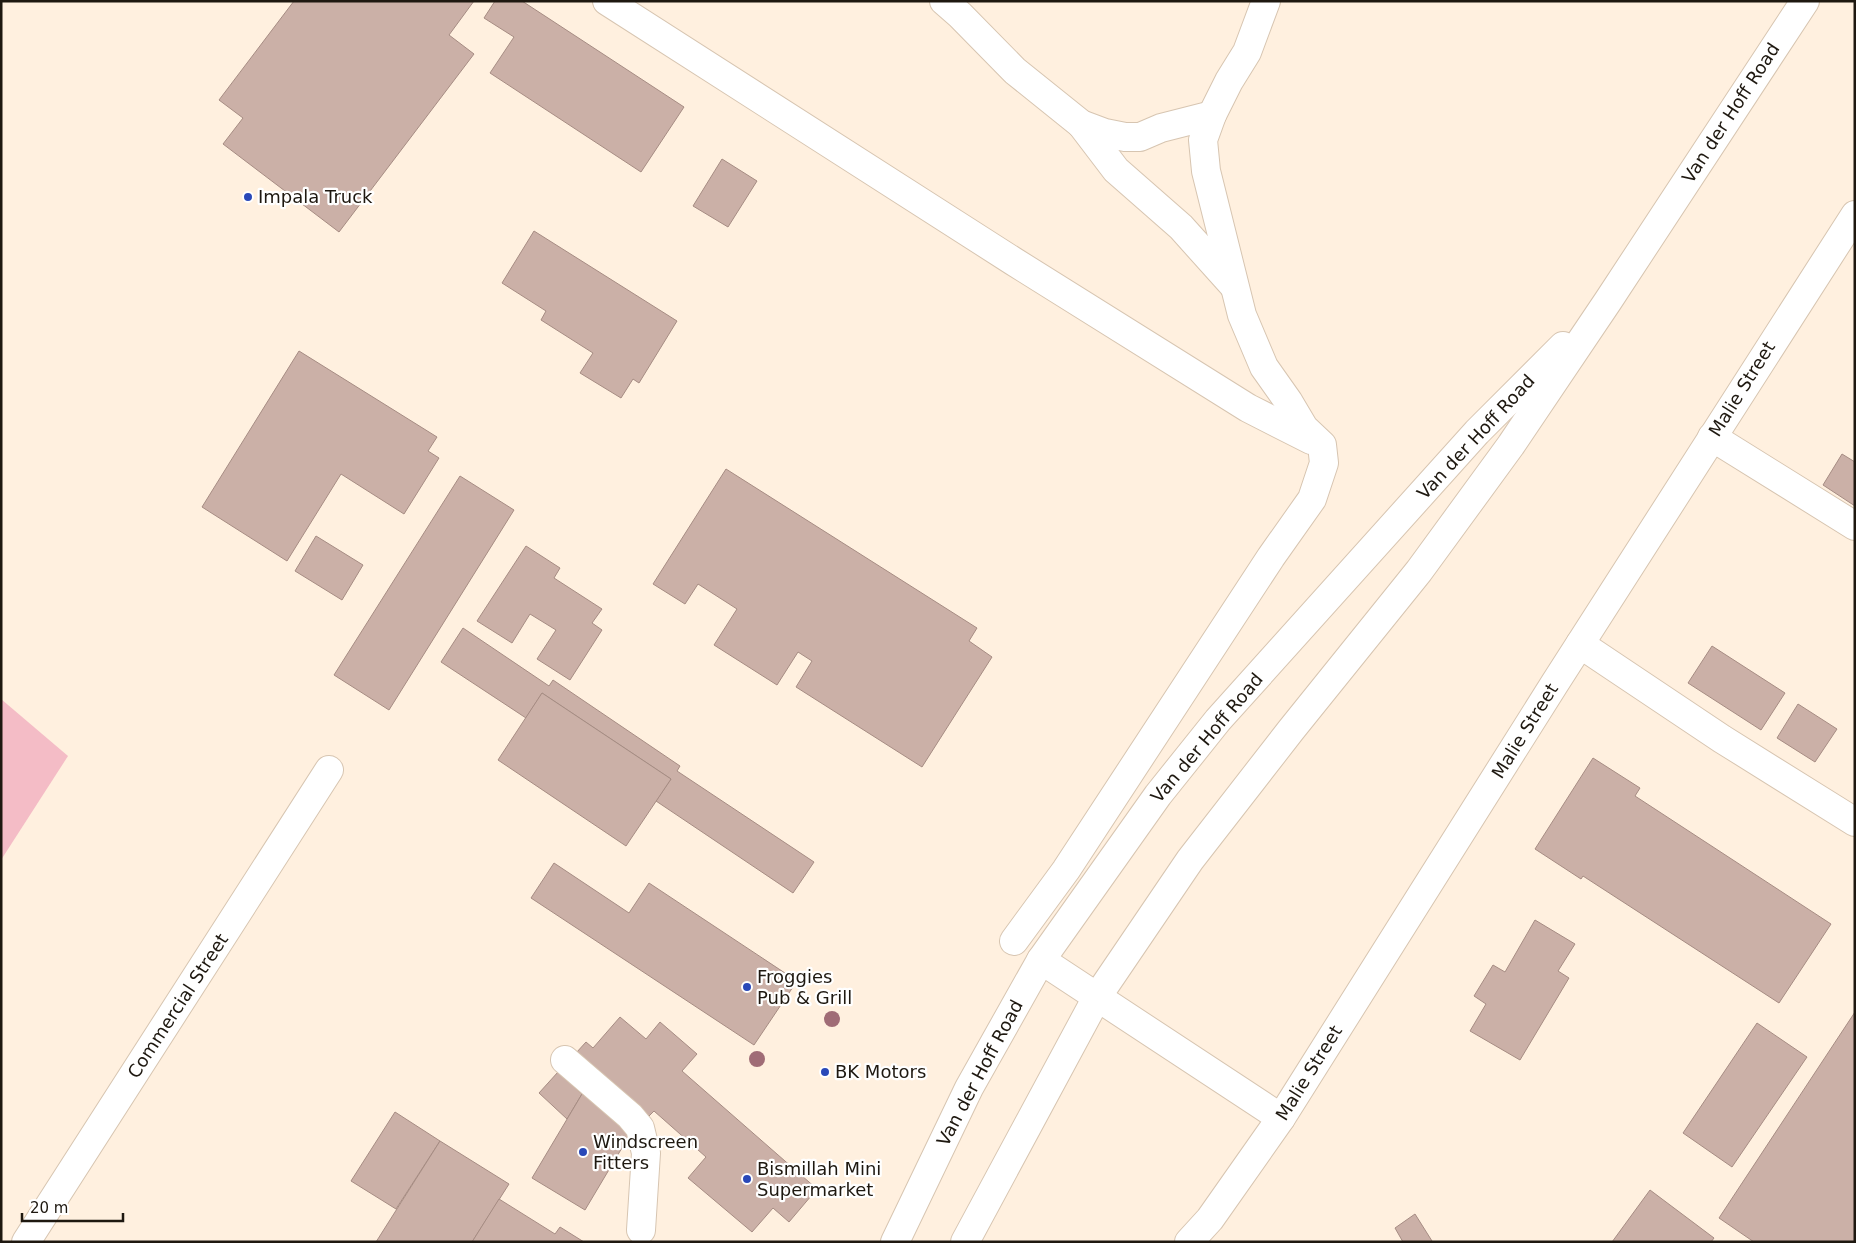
<svg xmlns="http://www.w3.org/2000/svg" width="1856" height="1243" font-family="'DejaVu Sans',sans-serif">
	<style>
		.green { fill: #f4bcc6 }
		.building { fill: #cbb0a7; stroke: #a68c83 }
		.lines { fill: none; stroke-linecap: round; stroke-linejoin: round }
		.minor-casing { stroke: #d7c5b1; stroke-width: 30 }
		.major-casing { stroke: #d7c5b1; stroke-width: 30 }
		.minor { stroke: #fff; stroke-width: 28 }
		.major { stroke: #fff; stroke-width: 28 }
		.tree { fill: #a06c76 }
		.poi-dot { fill: #2948b8; stroke: #fff; stroke-width: 2 }
		.labels { text-anchor: middle; stroke-width: 4.5; stroke-linejoin: round; paint-order: stroke }
		.street-label { font-size: 18px; fill: #1e1810; stroke: #fff }
		.poi-label { font-size: 18px; fill: #1e1810; stroke: #fff; text-anchor: start }
	</style>
	<rect width="100%" height="100%" fill="#fff0df"/>
	<polygon class="green" points="1,699 68,756 1,860"/>
	<g class="building">
		<polygon points="294,1 474,1 449,35 474,54 339,232 223,144 243,118 219,100"/>
		<polygon points="495,1 522,1 684,107 641,172 490,73 514,37 484,18"/>
		<polygon points="722,159 757,181 728,227 693,206"/>
		<polygon points="534,231 677,321 639,383 633,379 621,398 580,373 593,353 541,320 546,311 502,283"/>
		<polygon points="299,351 437,437 428,451 439,458 404,514 341,474 287,561 202,507"/>
		<polygon points="1842,454 1855,462 1855,506 1823,485"/>
		<polygon points="726,469 977,628 969,641 992,657 922,767 796,687 812,661 798,652 777,685 714,645 737,609 698,584 685,604 653,584"/>
		<polygon points="460,476 514,510 389,710 334,675"/>
		<polygon points="316,536 363,565 342,600 295,571"/>
		<polygon points="526,546 560,568 554,578 602,609 592,623 602,630 570,680 537,659 556,630 530,614 512,643 477,621"/>
		<polygon points="463,628 549,686 553,680 680,766 677,771 814,862 793,893 656,801 671,779 542,693 526,718 441,662"/>
		<polygon points="1712,646 1785,693 1761,730 1688,683"/>
		<polygon points="542,693 671,779 626,846 498,760"/>
		<polygon points="1798,704 1837,729 1815,762 1777,738"/>
		<polygon points="1593,758 1640,788 1635,796 1831,924 1779,1003 1583,876 1581,879 1535,849"/>
		<polygon points="554,863 629,913 649,883 797,981 754,1045 531,898"/>
		<polygon points="1535,920 1575,944 1558,971 1569,978 1520,1060 1470,1031 1486,1004 1474,996 1493,965 1505,972"/>
		<polygon points="1855,1012 1855,1242 1754,1242 1719,1218"/>
		<polygon points="620,1017 646,1039 660,1022 697,1054 682,1071 817,1189 789,1222 773,1208 752,1232 688,1178 706,1157 654,1111 649,1116 576,1053 586,1042 593,1048"/>
		<polygon points="1757,1023 1807,1057 1732,1167 1683,1133"/>
		<polygon points="558,1072 582,1094 567,1119 539,1093"/>
		<polygon points="582,1094 635,1126 585,1210 532,1178"/>
		<polygon points="395,1112 440,1141 396,1209 351,1181"/>
		<polygon points="440,1141 509,1184 472,1242 376,1242"/>
		<polygon points="1650,1190 1714,1238 1711,1242 1612,1242"/>
		<polygon points="499,1199 555,1234 560,1227 584,1242 472,1242"/>
		<polygon points="1415,1214 1432,1241 1432,1242 1403,1242 1395,1228"/>
	</g>
	<g class="lines">
		<defs>
			<g id="minor">
				<polyline points="607,1 1013,261 1248,408 1311,440"/>
				<polyline points="944,1 960,15 1015,71 1081,124 1105,133 1125,137 1140,137 1161,128 1212,115"/>
				<polyline points="1081,124 1116,170 1181,227 1233,285"/>
				<polyline points="1712,437 1855,526"/>
				<polyline points="1580,644 1722,739 1855,822"/>
				<polyline points="1014,941 1066,870 1271,557 1312,499 1324,463 1322,445 1304,428 1288,401 1264,367 1242,315 1206,171 1203,140 1212,115 1229,81 1247,52 1266,1"/>
				<polyline points="1041,960 1281,1118"/>
				<polyline points="565,1060 630,1116 640,1128 646,1153 641,1230"/>
				<polyline points="26,1242 329,770"/>
				<polyline points="1189,1242 1210,1219 1281,1118 1555,683 1855,215"/>
			</g>
			<g id="major">
				<polyline points="895,1242 969,1088 1041,960 1158,795 1218,720 1477,432 1563,346"/>
				<polyline points="965,1242 1097,997 1190,860 1291,730 1419,571 1511,445 1608,301 1805,1"/>
			</g>
		</defs>
		<use href="#minor" class="minor-casing"/>
		<use href="#major" class="major-casing"/>
		<use href="#minor" class="minor"/>
		<use href="#major" class="major"/>
	</g>
	<g class="tree">
		<circle cx="832" cy="1019" r="8"/>
		<circle cx="757" cy="1059" r="8"/>
	</g>
	<g class="poi-dot">
		<circle cx="248" cy="197" r="5"/>
		<circle cx="747" cy="987" r="5"/>
		<circle cx="825" cy="1072" r="5"/>
		<circle cx="583" cy="1152" r="5"/>
		<circle cx="747" cy="1179" r="5"/>
	</g>
	<g class="labels">
		<g class="street-label">
			<text transform="translate(1731 113) rotate(-57)" y="6">Van der Hoff Road</text>
			<text transform="translate(1742 389) rotate(-58)" y="6">Malie Street</text>
			<text transform="translate(1476 437) rotate(-47)" y="6">Van der Hoff Road</text>
			<text transform="translate(1525 731) rotate(-58)" y="6">Malie Street</text>
			<text transform="translate(1207 738) rotate(-50)" y="6">Van der Hoff Road</text>
			<text transform="translate(178 1006) rotate(-57)" y="6">Commercial Street</text>
			<text transform="translate(980 1073) rotate(-62)" y="6">Van der Hoff Road</text>
			<text transform="translate(1309 1073) rotate(-58)" y="6">Malie Street</text>
		</g>
		<g class="poi-label">
			<text x="258" y="203">Impala Truck</text>
			<text x="757" y="983">Froggies<tspan x="757" dy="21">Pub &amp; Grill</tspan></text>
			<text x="835" y="1078">BK Motors</text>
			<text x="593" y="1148">Windscreen<tspan x="593" dy="21">Fitters</tspan></text>
			<text x="757" y="1175">Bismillah Mini<tspan x="757" dy="21">Supermarket</tspan></text>
		</g>
	</g>
	<rect width="1856" height="1243" fill="none" stroke="#1e1810" stroke-width="5"/>
	<path d="M22 1213v8h101v-8" fill="none" stroke="#1e1810" stroke-width="2.5"/>
	<text x="30" y="1213" font-size="15" fill="#1e1810" stroke="#ffffff" stroke-width="4" paint-order="stroke">20 m</text>
</svg>
